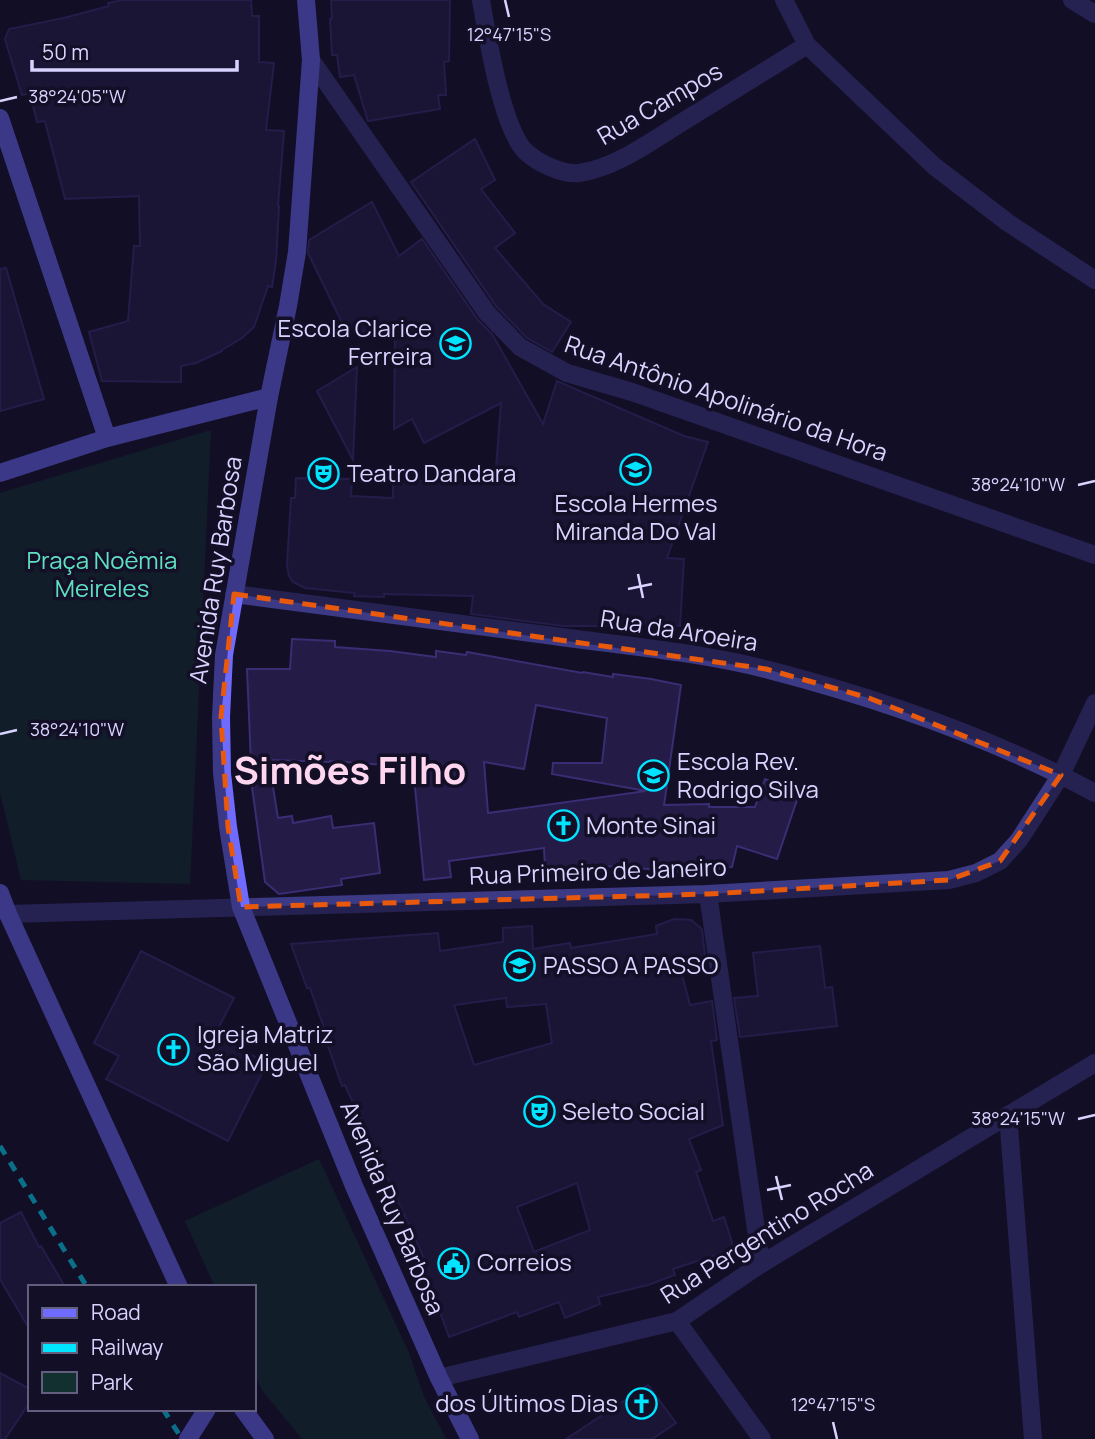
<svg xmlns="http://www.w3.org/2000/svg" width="1095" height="1439" font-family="Manrope,sans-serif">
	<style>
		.green { fill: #12302f }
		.building { fill: #241b47; stroke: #3b2d73; stroke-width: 2; fill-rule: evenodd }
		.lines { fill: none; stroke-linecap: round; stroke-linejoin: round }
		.street { stroke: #3d3a85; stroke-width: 18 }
		.secondary { stroke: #6f6bff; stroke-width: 18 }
		.rail { stroke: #00e5ff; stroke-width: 5; stroke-dasharray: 10 9; stroke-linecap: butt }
		.marked { fill: none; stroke: #e8590c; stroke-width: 5; stroke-dasharray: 14 9; stroke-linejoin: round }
		.ticks { fill: none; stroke: #d9d4ff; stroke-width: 2.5 }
		.labels { text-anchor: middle; stroke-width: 7; stroke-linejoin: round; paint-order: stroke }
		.street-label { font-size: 24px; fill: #d9d4ff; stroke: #130f26 }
		.poi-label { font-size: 24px; fill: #d9d4ff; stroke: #130f26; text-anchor: start }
		.park-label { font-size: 24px; fill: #5fe0c0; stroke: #130f26 }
		.town-label { font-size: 38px; font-weight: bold; fill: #ffd6f0; stroke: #130f26 }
		.ticks-label { font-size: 18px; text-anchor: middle; fill: #d9d4ff; stroke: #130f26; stroke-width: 7; stroke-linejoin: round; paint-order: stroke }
	</style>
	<rect width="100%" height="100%" fill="#130f26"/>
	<g class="green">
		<polygon points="211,430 190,884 21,880 0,792 0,493"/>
		<polygon points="319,1159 409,1353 424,1397 446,1439 302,1439 262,1390 254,1372 254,1287 215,1287 185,1221"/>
	</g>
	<g class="building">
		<polygon points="123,0 251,0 252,16 259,16 259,62 274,63 266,130 284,131 278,206 279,206 276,261 272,287 268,286 254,327 242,338 222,350 222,351 196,363 181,366 181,382 102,381 89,332 128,321 134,246 140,246 139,196 65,199 45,121 37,122 30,93 22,95 5,39 9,29 64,18 109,6 108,3"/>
		<polygon points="331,0 450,0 449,61 444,62 446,95 438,95 440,109 368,121 354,75 340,77 337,55 332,55 330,19 332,19"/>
		<polygon points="475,139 495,180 481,189 515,233 495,248 543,304 571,322 552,352 527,338 496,306 411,182"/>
		<polygon points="372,202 399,256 422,239 478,320 492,334 543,424 557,381 684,436 708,442 667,558 684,559 680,626 609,621 610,626 563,626 471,614 473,596 384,594 384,597 354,596 355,593 305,588 293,582 289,576 287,565 291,498 295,498 296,478 352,479 351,496 393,498 393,480 442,481 441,478 495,482 501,403 424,443 412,419 394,429 395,332 346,331 308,253 309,240"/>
		<polygon points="6,268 44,399 0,411 0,269"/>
		<polygon points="357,367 353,460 317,391"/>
		<path d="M292,639L335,641V647L390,651L436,657V651L466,655L467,652L582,673L583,672L613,677V674L651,679L681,685L664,805L709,804V807H755L765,779L800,791L777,859L737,846L732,867L674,872L621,866L545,869L544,848L449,861L451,877L424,880L413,767L330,761V762L273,760V787L278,818L292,816L293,823L331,816L333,828L374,823L380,873L341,879L342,885L279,894L265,882L252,787L247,669H290ZM536,705L607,718L602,763H553L552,774L646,791L488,813L484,762L524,769Z"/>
		<path d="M674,919L691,920L702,929L705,956L678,960L690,1005L712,1001L717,1040L711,1041L723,1125L689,1139L701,1170L696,1172L713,1221L724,1217L734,1249L673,1269L675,1275L648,1285L598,1297L600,1304L565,1318L559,1302L519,1317L517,1312L449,1337L420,1257L423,1256L345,1085L342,1086L322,1029L324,1028L310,988H307L291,944L438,933L440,951L503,942V928L532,926L533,949L570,943L571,948L657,934L656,926ZM506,998L507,1007L546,1004L552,1043L474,1065L454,1005ZM577,1183L590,1230L534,1252L517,1207Z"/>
		<polygon points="820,946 825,988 832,987 837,1026 740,1037 734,998 758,996 753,953"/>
		<polygon points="141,951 234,998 214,1036 267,1063 228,1141 106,1079 119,1056 94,1043"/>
		<polygon points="21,1212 39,1247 41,1246 65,1287 30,1287 30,1330 0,1279 0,1223"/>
		<polygon points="0,1373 30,1389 30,1402 5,1439 0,1439"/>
		<polygon points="648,1385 676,1423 652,1439 566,1439"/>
	</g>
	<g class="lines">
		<g class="street">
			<path d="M481,0C487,35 502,129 526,152C538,163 563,175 579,173C616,168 653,140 684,121C725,96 766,70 807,45"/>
			<polyline points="784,0 807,45 934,166 1007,222 1095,280"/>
			<polyline points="1072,0 1095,14"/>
			<polyline points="311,60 487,313 520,347 567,373 632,392 1095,555"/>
			<path d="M234,594C341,608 447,622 554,636C626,646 699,652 769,670C881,699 993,738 1095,793"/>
			<polyline points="708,894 761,1264"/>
			<polyline points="8,914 708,894 949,880 976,873 1000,861 1019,840 1061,775 1095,703"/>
			<polyline points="1008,1115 1033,1439"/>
			<polyline points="677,1321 762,1439"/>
			<polyline points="439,1378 677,1321 761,1264 1095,1063"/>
		</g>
		<g class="secondary">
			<polyline points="306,0 311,60 297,252 288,306 269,397 224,655 221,717 222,773 228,827 241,907 354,1186 439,1378 470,1439"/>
			<polyline points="0,118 107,438"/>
			<polyline points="0,473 107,438 269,397"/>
			<polyline points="0,893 8,914 179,1287"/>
			<polyline points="243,1409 265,1439"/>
			<polyline points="188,1439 207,1409"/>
		</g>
		<g class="rail">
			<polyline points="0,1146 87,1287"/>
			<polyline points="163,1409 182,1439"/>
		</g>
	</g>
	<path d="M0 0H1095V1439H0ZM234,594L766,669L869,698L1061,775L1000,861L949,880L708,894L241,907L228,827L221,717Z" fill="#130f26" fill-opacity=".55" fill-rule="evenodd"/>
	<path class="marked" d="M234,594L766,669L869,698L1061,775L1000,861L949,880L708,894L241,907L228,827L221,717Z"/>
	<path class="ticks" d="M505,0L509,17M0,101L17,97M1078,485L1095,481M638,574L643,598M628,589L652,584M0,734L17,730M1078,1119L1095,1115M776,1176L782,1200M767,1190L791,1185M833,1422L837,1439"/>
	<defs>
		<symbol id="school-ring" viewBox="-11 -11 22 22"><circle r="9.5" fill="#130f26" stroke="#00e5ff" stroke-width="1.5"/><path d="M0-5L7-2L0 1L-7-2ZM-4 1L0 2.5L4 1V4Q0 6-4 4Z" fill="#00e5ff"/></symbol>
		<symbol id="theatre-ring" viewBox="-11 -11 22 22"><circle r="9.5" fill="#130f26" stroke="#00e5ff" stroke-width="1.5"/><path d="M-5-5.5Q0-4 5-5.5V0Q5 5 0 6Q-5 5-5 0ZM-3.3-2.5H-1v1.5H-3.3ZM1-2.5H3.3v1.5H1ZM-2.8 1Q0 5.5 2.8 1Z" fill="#00e5ff"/></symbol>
		<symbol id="church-ring" viewBox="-11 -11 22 22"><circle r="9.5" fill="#130f26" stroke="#00e5ff" stroke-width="1.5"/><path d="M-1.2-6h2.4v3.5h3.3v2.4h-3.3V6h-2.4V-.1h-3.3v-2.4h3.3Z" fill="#00e5ff"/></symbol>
		<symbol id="civic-ring" viewBox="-11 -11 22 22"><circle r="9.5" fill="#130f26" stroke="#00e5ff" stroke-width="1.5"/><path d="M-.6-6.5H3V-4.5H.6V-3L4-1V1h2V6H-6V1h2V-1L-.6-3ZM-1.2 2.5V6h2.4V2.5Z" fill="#00e5ff"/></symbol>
	</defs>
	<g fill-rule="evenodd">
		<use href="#school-ring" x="438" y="326" width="35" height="35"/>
		<use href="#school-ring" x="618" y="452" width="35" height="35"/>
		<use href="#theatre-ring" x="306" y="456" width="35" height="35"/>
		<use href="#school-ring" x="636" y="758" width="35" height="35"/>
		<use href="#church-ring" x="546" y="808" width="35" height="35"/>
		<use href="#school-ring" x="502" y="948" width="35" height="35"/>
		<use href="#church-ring" x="156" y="1032" width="35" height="35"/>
		<use href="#theatre-ring" x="522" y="1094" width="35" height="35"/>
		<use href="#civic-ring" x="436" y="1246" width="35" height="35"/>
		<use href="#church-ring" x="624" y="1386" width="35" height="35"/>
	</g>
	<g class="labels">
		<g class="street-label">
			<text transform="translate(660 104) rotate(-30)" y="8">Rua Campos</text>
			<text transform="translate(726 399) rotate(19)" y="8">Rua Antônio Apolinário da Hora</text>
			<text transform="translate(216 570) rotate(-81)" y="8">Avenida Ruy Barbosa</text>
			<text transform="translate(679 631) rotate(9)" y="8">Rua da Aroeira</text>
			<text transform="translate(598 872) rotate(-2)" y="8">Rua Primeiro de Janeiro</text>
			<text transform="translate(392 1208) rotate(67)" y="8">Avenida Ruy Barbosa</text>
			<text transform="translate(767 1233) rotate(-32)" y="8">Rua Pergentino Rocha</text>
		</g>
		<g class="poi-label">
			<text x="432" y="337" text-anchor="end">Escola Clarice<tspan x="432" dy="28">Ferreira</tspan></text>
			<text x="347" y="482">Teatro Dandara</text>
			<text x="636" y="512" text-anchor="middle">Escola Hermes<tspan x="636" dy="28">Miranda Do Val</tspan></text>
			<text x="677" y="770">Escola Rev.<tspan x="677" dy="28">Rodrigo Silva</tspan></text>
			<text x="586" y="834">Monte Sinai</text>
			<text x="543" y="974">PASSO A PASSO</text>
			<text x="197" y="1043">Igreja Matriz<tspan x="197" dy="28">São Miguel</tspan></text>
			<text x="562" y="1120">Seleto Social</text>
			<text x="477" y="1271">Correios</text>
			<text x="618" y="1412" text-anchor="end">dos Últimos Dias</text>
		</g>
		<g class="park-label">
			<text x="102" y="569">Praça Noêmia<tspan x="102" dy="28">Meireles</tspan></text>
		</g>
		<g class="town-label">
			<text x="350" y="784">Simões Filho</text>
		</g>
	</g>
	<g class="ticks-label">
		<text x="509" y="41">12°47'15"S</text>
		<text x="77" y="103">38°24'05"W</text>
		<text x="1018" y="491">38°24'10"W</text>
		<text x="77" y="736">38°24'10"W</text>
		<text x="1018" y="1125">38°24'15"W</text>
		<text x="833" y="1411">12°47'15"S</text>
	</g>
	<rect x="28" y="1285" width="228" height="126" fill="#130f26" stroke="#625e7d" stroke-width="2"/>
	<rect x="42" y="1308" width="35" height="10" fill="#6f6bff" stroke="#625e7d" stroke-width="2"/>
	<text x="91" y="1320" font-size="21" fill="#d9d4ff">Road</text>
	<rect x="42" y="1343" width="35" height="10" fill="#00e5ff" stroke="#625e7d" stroke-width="2"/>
	<text x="91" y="1355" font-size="21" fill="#d9d4ff">Railway</text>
	<rect x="42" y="1372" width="35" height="21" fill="#12302f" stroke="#625e7d" stroke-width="2"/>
	<text x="91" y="1390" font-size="21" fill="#d9d4ff">Park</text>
	<path d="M32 60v10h205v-10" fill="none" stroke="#d9d4ff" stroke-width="3.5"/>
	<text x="42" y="60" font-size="21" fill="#d9d4ff" stroke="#130f26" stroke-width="5" paint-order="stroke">50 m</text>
</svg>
